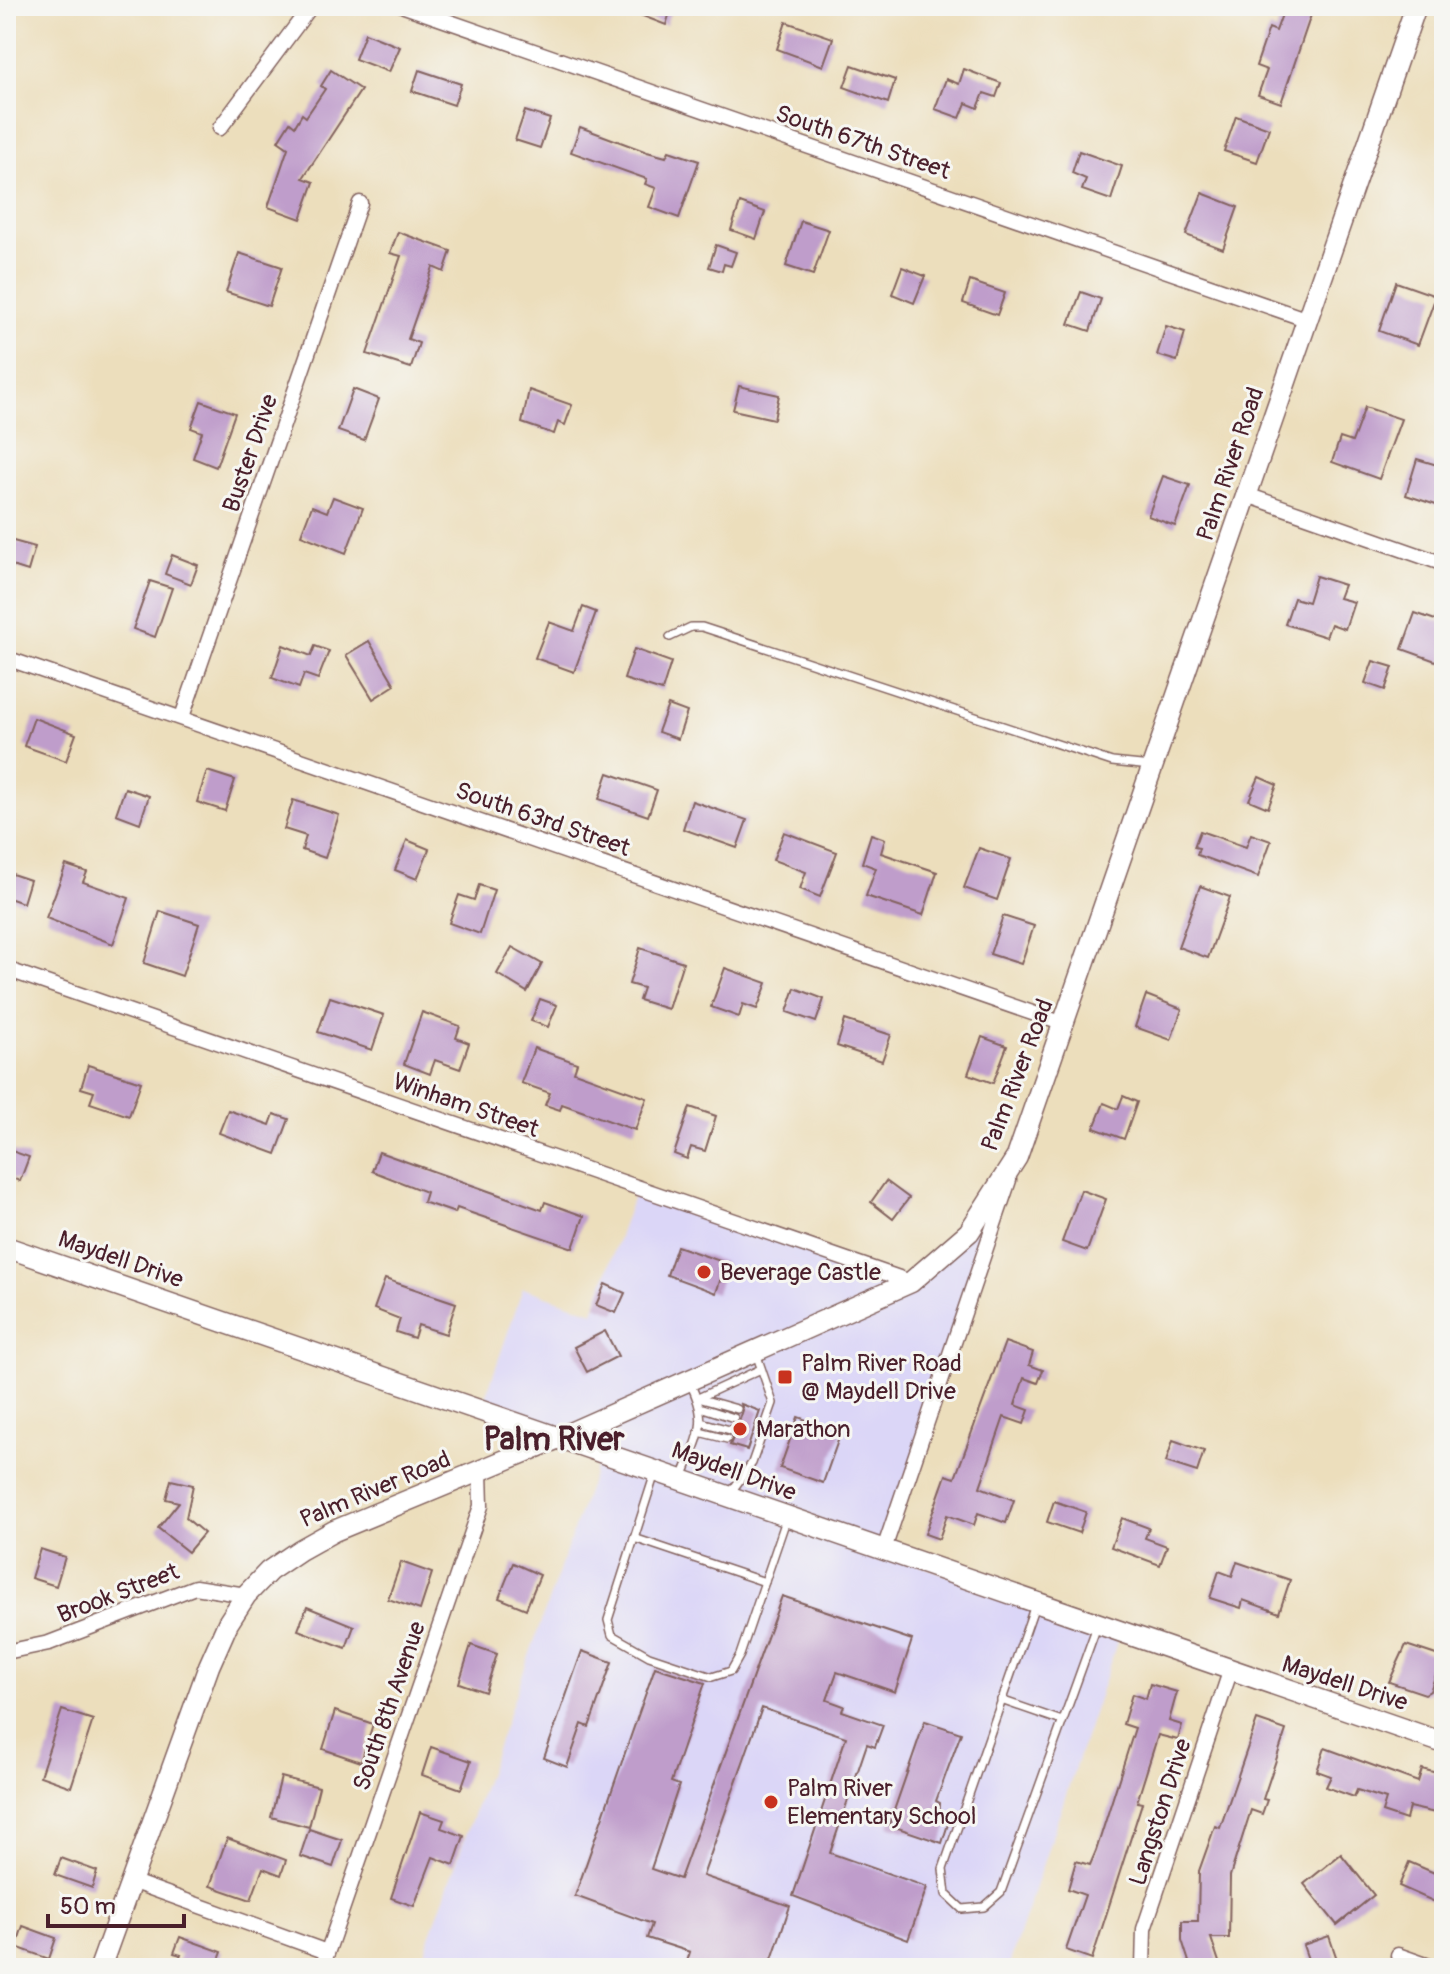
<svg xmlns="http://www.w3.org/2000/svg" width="1450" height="1974" font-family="Pangolin,sans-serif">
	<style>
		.built { fill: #dbd6f7 }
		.building { fill: #bf9dcb }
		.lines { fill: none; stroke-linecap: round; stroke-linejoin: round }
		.lane-casing { stroke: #83625e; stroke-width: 10 }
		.street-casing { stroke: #83625e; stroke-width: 17 }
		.secondary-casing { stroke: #83625e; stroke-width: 23 }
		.lane { stroke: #fff; stroke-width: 7 }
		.street { stroke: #fff; stroke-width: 14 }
		.secondary { stroke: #fff; stroke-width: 20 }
		.poi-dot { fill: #c8321e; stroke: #f6f6f2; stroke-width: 3 }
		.labels { text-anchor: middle; stroke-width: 6; stroke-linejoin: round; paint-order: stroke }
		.street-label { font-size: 24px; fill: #4a1f2b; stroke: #f6f6f2 }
		.poi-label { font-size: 24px; fill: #4a1f2b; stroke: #f6f6f2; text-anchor: start }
		.district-label { font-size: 32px; font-weight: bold; fill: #4a1f2b; stroke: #f6f6f2 }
	</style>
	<rect width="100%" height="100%" fill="#f6f6f2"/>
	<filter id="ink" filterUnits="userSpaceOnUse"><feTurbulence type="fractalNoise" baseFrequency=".0125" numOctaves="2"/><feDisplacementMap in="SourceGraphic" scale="16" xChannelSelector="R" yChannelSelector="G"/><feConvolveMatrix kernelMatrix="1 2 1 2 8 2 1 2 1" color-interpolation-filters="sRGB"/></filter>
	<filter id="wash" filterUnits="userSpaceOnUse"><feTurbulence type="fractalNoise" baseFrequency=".006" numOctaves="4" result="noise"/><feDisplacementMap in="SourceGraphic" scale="32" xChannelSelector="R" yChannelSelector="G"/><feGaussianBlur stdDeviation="1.8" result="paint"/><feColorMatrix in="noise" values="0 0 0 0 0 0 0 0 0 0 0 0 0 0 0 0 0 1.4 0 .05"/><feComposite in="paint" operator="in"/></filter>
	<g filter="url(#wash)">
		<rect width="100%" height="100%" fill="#ecdebc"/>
		<g class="built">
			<polygon points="1004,1185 883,1552 1119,1636 1008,1968 419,1968 600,1455 571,1439 899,1291"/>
			<polygon points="636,1188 905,1282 560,1435 482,1408 523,1288 593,1312"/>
		</g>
		<g id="blocks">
			<g class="building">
				<polygon points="617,6 672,6 666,25"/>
				<polygon points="1285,6 1314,6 1281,103 1258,95 1267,70 1256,66 1269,28 1276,31"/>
				<polygon points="786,22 833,38 823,66 777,49"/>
				<polygon points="365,33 400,47 389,72 355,59"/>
				<polygon points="852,65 895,80 888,103 844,87"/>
				<polygon points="964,69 1001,83 996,97 984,93 978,108 966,103 960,118 935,109 946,79 959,84"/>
				<polygon points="331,70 361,90 303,178 314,182 301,219 268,207 288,148 278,141 290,122 295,126 302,114 306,117 325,89 321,86"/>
				<polygon points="419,70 461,84 454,105 412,91"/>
				<polygon points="525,111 550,119 540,148 515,140"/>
				<polygon points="1236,116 1269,128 1257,162 1224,151"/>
				<polygon points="580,127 647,152 666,157 669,151 699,161 679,218 649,207 656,188 645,184 647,179 571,152"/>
				<polygon points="1079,151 1122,166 1111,200 1082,190 1086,179 1072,173"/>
				<polygon points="1202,193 1238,207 1223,249 1186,235"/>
				<polygon points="740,203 765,212 756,239 731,230"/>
				<polygon points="801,221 829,230 813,275 786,266"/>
				<polygon points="398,232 451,251 444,272 433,267 408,339 419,343 411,368 367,354 401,256 390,253"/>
				<polygon points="716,245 736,252 731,266 724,264 722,271 709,267"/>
				<polygon points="239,253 282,267 269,306 226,292"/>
				<polygon points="902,267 925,276 914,303 892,294"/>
				<polygon points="970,281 1005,293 997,315 963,303"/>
				<polygon points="1396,282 1436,296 1418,345 1379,331"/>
				<polygon points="1081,292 1101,299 1090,331 1069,324"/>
				<polygon points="1166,326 1185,332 1177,361 1157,355"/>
				<polygon points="739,386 779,395 774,419 733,410"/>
				<polygon points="353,389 379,399 364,440 338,431"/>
				<polygon points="529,390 572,405 565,425 558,422 554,434 522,423"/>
				<polygon points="201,401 235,413 216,467 193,458 202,432 191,428"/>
				<polygon points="1365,407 1401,419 1379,479 1332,462 1340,438 1352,442"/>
				<polygon points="1417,459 1444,467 1444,489 1439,506 1406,495"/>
				<polygon points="1163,476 1190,485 1175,526 1148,516"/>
				<polygon points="333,497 363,508 346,553 301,535 312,506 327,512"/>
				<polygon points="6,539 35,547 28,571 6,564"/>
				<polygon points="172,555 198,565 191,584 165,574"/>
				<polygon points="1316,576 1344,585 1339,598 1354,602 1345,629 1331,624 1326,637 1285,624 1294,598 1308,602"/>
				<polygon points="150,581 172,588 155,637 133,629"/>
				<polygon points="583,607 596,612 574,672 535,658 549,622 574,631"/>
				<polygon points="1415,613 1444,623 1444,664 1402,649"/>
				<polygon points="369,641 395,685 373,699 346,655"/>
				<polygon points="283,645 311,656 315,646 329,651 318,679 304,674 299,688 272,678"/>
				<polygon points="634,649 671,662 662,691 624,679"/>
				<polygon points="1373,661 1393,667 1385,690 1365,683"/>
				<polygon points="668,705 687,712 678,739 658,732"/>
				<polygon points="34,718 76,734 66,761 24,746"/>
				<polygon points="207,771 235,780 225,811 197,802"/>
				<polygon points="608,773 657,790 648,816 599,799"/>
				<polygon points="1259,777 1277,785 1268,808 1249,800"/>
				<polygon points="125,788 149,796 140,823 116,814"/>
				<polygon points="293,800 339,815 325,858 302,850 306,836 284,829"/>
				<polygon points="692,801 747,820 737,848 683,829"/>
				<polygon points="1200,831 1246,847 1251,834 1271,841 1258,877 1197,855 1199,848 1194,847"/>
				<polygon points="784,832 837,852 820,897 800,889 806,872 773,860"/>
				<polygon points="871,834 885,839 881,853 937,872 923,915 866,896 876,868 862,863"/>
				<polygon points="407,840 429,849 417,879 395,870"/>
				<polygon points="979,848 1011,859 997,900 964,888"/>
				<polygon points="66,865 87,872 83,882 129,898 113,944 46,918"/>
				<polygon points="6,872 30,880 23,903 6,897"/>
				<polygon points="479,885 494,890 480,934 449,923 459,895 474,900"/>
				<polygon points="1200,886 1230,897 1208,958 1178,947"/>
				<polygon points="160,911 199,924 182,976 144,963"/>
				<polygon points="1003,916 1034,926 1021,964 990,954"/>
				<polygon points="512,947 542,964 527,992 497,974"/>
				<polygon points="640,948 683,962 668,1009 639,1000 643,988 629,984"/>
				<polygon points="725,968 767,983 757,1009 743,1004 739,1017 711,1007"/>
				<polygon points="795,988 824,999 816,1022 787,1012"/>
				<polygon points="1146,995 1182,1009 1171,1040 1135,1027"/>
				<polygon points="330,997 384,1015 372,1050 318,1032"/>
				<polygon points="540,999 557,1005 548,1027 531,1021"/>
				<polygon points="422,1012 460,1026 456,1038 469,1043 460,1069 435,1060 430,1074 404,1064"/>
				<polygon points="845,1020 891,1035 882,1061 837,1046"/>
				<polygon points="982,1037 1007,1046 993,1083 968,1074"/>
				<polygon points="534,1048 577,1063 574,1072 647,1098 635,1130 562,1104 560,1110 545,1105 550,1093 521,1083"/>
				<polygon points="88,1065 141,1082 129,1116 90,1103 94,1092 81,1088"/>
				<polygon points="1123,1096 1137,1102 1124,1139 1094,1128 1104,1103 1118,1109"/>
				<polygon points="690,1107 716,1116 705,1151 691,1147 687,1159 674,1154"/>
				<polygon points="228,1110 270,1125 274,1114 289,1119 276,1154 219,1133"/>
				<polygon points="6,1149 29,1157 20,1181 6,1176"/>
				<polygon points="379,1152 542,1210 545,1202 584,1216 573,1248 457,1208 455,1213 423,1202 426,1192 372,1171"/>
				<polygon points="886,1181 909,1198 893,1219 871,1202"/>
				<polygon points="1081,1190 1106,1199 1087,1251 1062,1242"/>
				<polygon points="677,1246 726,1263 716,1293 667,1275"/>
				<polygon points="385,1279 456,1303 446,1334 418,1325 414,1338 396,1332 400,1319 374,1309"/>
				<polygon points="605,1284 625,1293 616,1313 596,1305"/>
				<polygon points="605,1331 618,1356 587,1372 574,1347"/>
				<polygon points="1005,1342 1033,1352 1029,1365 1043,1370 1038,1383 1024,1378 1015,1405 1029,1410 1024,1424 1004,1417 980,1487 1014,1500 1006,1523 978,1513 974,1525 947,1515 939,1539 925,1534 946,1475 955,1478"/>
				<polygon points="741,1404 760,1411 747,1450 730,1445 736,1431 733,1424 739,1422 743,1410"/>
				<polygon points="798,1417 841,1432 823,1483 780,1468"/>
				<polygon points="1173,1440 1204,1451 1197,1472 1166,1462"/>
				<polygon points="171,1480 193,1485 186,1518 204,1533 188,1552 158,1528 179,1502 166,1499"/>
				<polygon points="1054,1501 1086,1512 1079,1533 1047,1522"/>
				<polygon points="1122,1518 1149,1528 1145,1538 1167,1546 1160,1565 1111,1547"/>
				<polygon points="40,1549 65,1557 56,1586 31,1578"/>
				<polygon points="401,1562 432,1573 420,1610 388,1599"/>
				<polygon points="1237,1562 1290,1580 1279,1613 1243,1600 1241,1608 1210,1598 1219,1571 1232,1576"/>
				<polygon points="513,1563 540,1575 526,1609 499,1598"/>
				<polygon points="782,1596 912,1640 895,1692 837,1672 827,1700 844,1706 842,1711 883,1725 875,1747 867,1744 830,1853 927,1887 908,1940 793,1896 846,1737 762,1708 703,1876 790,1906 769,1968 685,1968 690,1952 647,1938 652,1924 575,1896 655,1667 705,1683 671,1782 679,1785 651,1869 680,1879"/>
				<polygon points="307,1607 354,1626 346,1648 298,1630"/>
				<polygon points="471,1645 497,1654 485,1692 459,1683"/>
				<polygon points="1406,1645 1442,1657 1430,1691 1425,1694 1389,1682"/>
				<polygon points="582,1651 612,1662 589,1727 582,1724 567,1767 544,1758"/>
				<polygon points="1150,1684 1177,1692 1169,1721 1182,1725 1178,1740 1158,1735 1137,1802 1142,1803 1092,1959 1066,1950 1085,1895 1068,1889 1076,1861 1090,1865 1096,1851 1135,1728 1123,1724 1132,1694 1146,1699"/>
				<polygon points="62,1710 93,1720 71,1787 40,1776"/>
				<polygon points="335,1711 373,1724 361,1762 323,1749"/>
				<polygon points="1257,1720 1286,1730 1263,1799 1267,1800 1262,1814 1251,1810 1230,1876 1229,1938 1211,1938 1221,1968 1191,1968 1182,1940 1182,1921 1198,1921 1199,1871 1215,1826 1220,1828"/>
				<polygon points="925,1721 961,1733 936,1801 940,1803 939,1818 949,1821 942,1843 889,1825"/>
				<polygon points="431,1747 471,1761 461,1789 422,1775"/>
				<polygon points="1325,1748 1418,1782 1422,1769 1444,1775 1444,1815 1409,1807 1406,1820 1382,1812 1386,1799 1357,1790 1354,1797 1326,1787 1331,1776 1317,1771"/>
				<polygon points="281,1777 319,1787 309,1827 271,1817"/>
				<polygon points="420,1812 444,1820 441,1828 464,1836 454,1865 433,1857 414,1906 391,1898"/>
				<polygon points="309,1829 342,1840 333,1867 300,1856"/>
				<polygon points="227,1838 286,1860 281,1875 263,1868 251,1900 210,1886"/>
				<polygon points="1341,1854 1374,1895 1337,1925 1304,1884"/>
				<polygon points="61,1858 97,1871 92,1888 55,1875"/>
				<polygon points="1409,1862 1444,1877 1444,1906 1399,1886"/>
				<polygon points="23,1926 56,1938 49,1959 16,1947"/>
				<polygon points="1329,1936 1340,1968 1311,1968 1303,1945"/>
				<polygon points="180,1937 222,1952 216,1968 175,1968 181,1955 174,1953"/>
			</g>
		</g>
	</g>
	<g filter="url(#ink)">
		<use href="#blocks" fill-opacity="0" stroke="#83625e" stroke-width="2"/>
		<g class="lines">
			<defs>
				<g id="lane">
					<polyline points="670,637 691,627 702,627 1112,762 1151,766"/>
					<polyline points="698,1398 761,1369"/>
					<polyline points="698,1398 737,1409"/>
					<polyline points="703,1408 734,1418"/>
					<polyline points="701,1422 730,1430"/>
					<polyline points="699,1432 727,1439"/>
					<polyline points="690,1458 743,1476"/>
					<polyline points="655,1473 608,1620 612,1635 649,1656 712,1677 731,1671 740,1655 786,1520"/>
					<path d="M682,1478C698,1436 711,1424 689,1381"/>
					<polyline points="729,1495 752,1463 773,1403 756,1353"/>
					<polyline points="634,1538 765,1582"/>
					<polyline points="1035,1605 943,1869 946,1894 962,1909 984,1907 1001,1892 1097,1626"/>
					<polyline points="1001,1700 1062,1721"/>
				</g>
				<g id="street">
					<polyline points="404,6 1308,320"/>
					<polyline points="220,128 311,6"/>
					<polyline points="1247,495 1444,564"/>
					<polyline points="6,658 1064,1024"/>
					<polyline points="182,717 360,203"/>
					<polyline points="6,969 911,1282"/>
					<polyline points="883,1552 1009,1180"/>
					<polyline points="6,1652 49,1643 195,1587 246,1595"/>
					<polyline points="131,1881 327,1952"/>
					<polyline points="1398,1955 1435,1968"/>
					<polyline points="322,1968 481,1506 480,1472"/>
					<polyline points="1143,1968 1144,1929 1230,1672"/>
				</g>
				<g id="secondary">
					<polyline points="6,1247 1444,1743"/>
					<polyline points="100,1968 209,1666 228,1623 246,1595 269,1571 300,1550 334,1531 561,1437 911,1282 969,1232 1017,1157 1416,6"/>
				</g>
			</defs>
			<use href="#lane" class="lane-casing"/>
			<use href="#street" class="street-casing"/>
			<use href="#secondary" class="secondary-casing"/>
			<use href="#lane" class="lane"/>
			<use href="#street" class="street"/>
			<use href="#secondary" class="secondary"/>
		</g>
	</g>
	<g class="poi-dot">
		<circle cx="704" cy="1272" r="8"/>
		<rect x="777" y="1369" width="16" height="16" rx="4"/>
		<circle cx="740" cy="1429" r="8"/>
		<circle cx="771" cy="1802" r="8"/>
	</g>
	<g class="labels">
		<g class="street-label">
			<text transform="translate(863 142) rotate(19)" y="8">South 67th Street</text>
			<text transform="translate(250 453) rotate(-71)" y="8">Buster Drive</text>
			<text transform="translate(1230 464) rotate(-71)" y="8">Palm River Road</text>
			<text transform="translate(543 819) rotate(19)" y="8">South 63rd Street</text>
			<text transform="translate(1017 1075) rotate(-69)" y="8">Palm River Road</text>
			<text transform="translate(466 1105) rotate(19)" y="8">Winham Street</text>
			<text transform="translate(121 1259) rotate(19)" y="8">Maydell Drive</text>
			<text transform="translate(734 1471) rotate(20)" y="8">Maydell Drive</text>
			<text transform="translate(375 1489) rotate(-23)" y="8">Palm River Road</text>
			<text transform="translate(118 1593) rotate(-21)" y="8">Brook Street</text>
			<text transform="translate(1345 1683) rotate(18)" y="8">Maydell Drive</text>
			<text transform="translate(389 1706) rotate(-71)" y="8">South 8th Avenue</text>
			<text transform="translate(1160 1812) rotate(-72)" y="8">Langston Drive</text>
		</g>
		<g class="poi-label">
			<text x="720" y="1280">Beverage Castle</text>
			<text x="801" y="1371">Palm River Road<tspan x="801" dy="28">@ Maydell Drive</tspan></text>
			<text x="756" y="1437">Marathon</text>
			<text x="787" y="1796">Palm River<tspan x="787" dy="28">Elementary School</tspan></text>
		</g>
		<g class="district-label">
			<text x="554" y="1450">Palm River</text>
		</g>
	</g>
	<rect width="1450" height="1974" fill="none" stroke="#f6f6f2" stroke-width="32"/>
	<path d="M48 1914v12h136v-12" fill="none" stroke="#4a1f2b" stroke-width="4"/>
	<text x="60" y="1914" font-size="24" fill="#4a1f2b" stroke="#f6f6f2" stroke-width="6" paint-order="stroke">50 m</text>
</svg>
